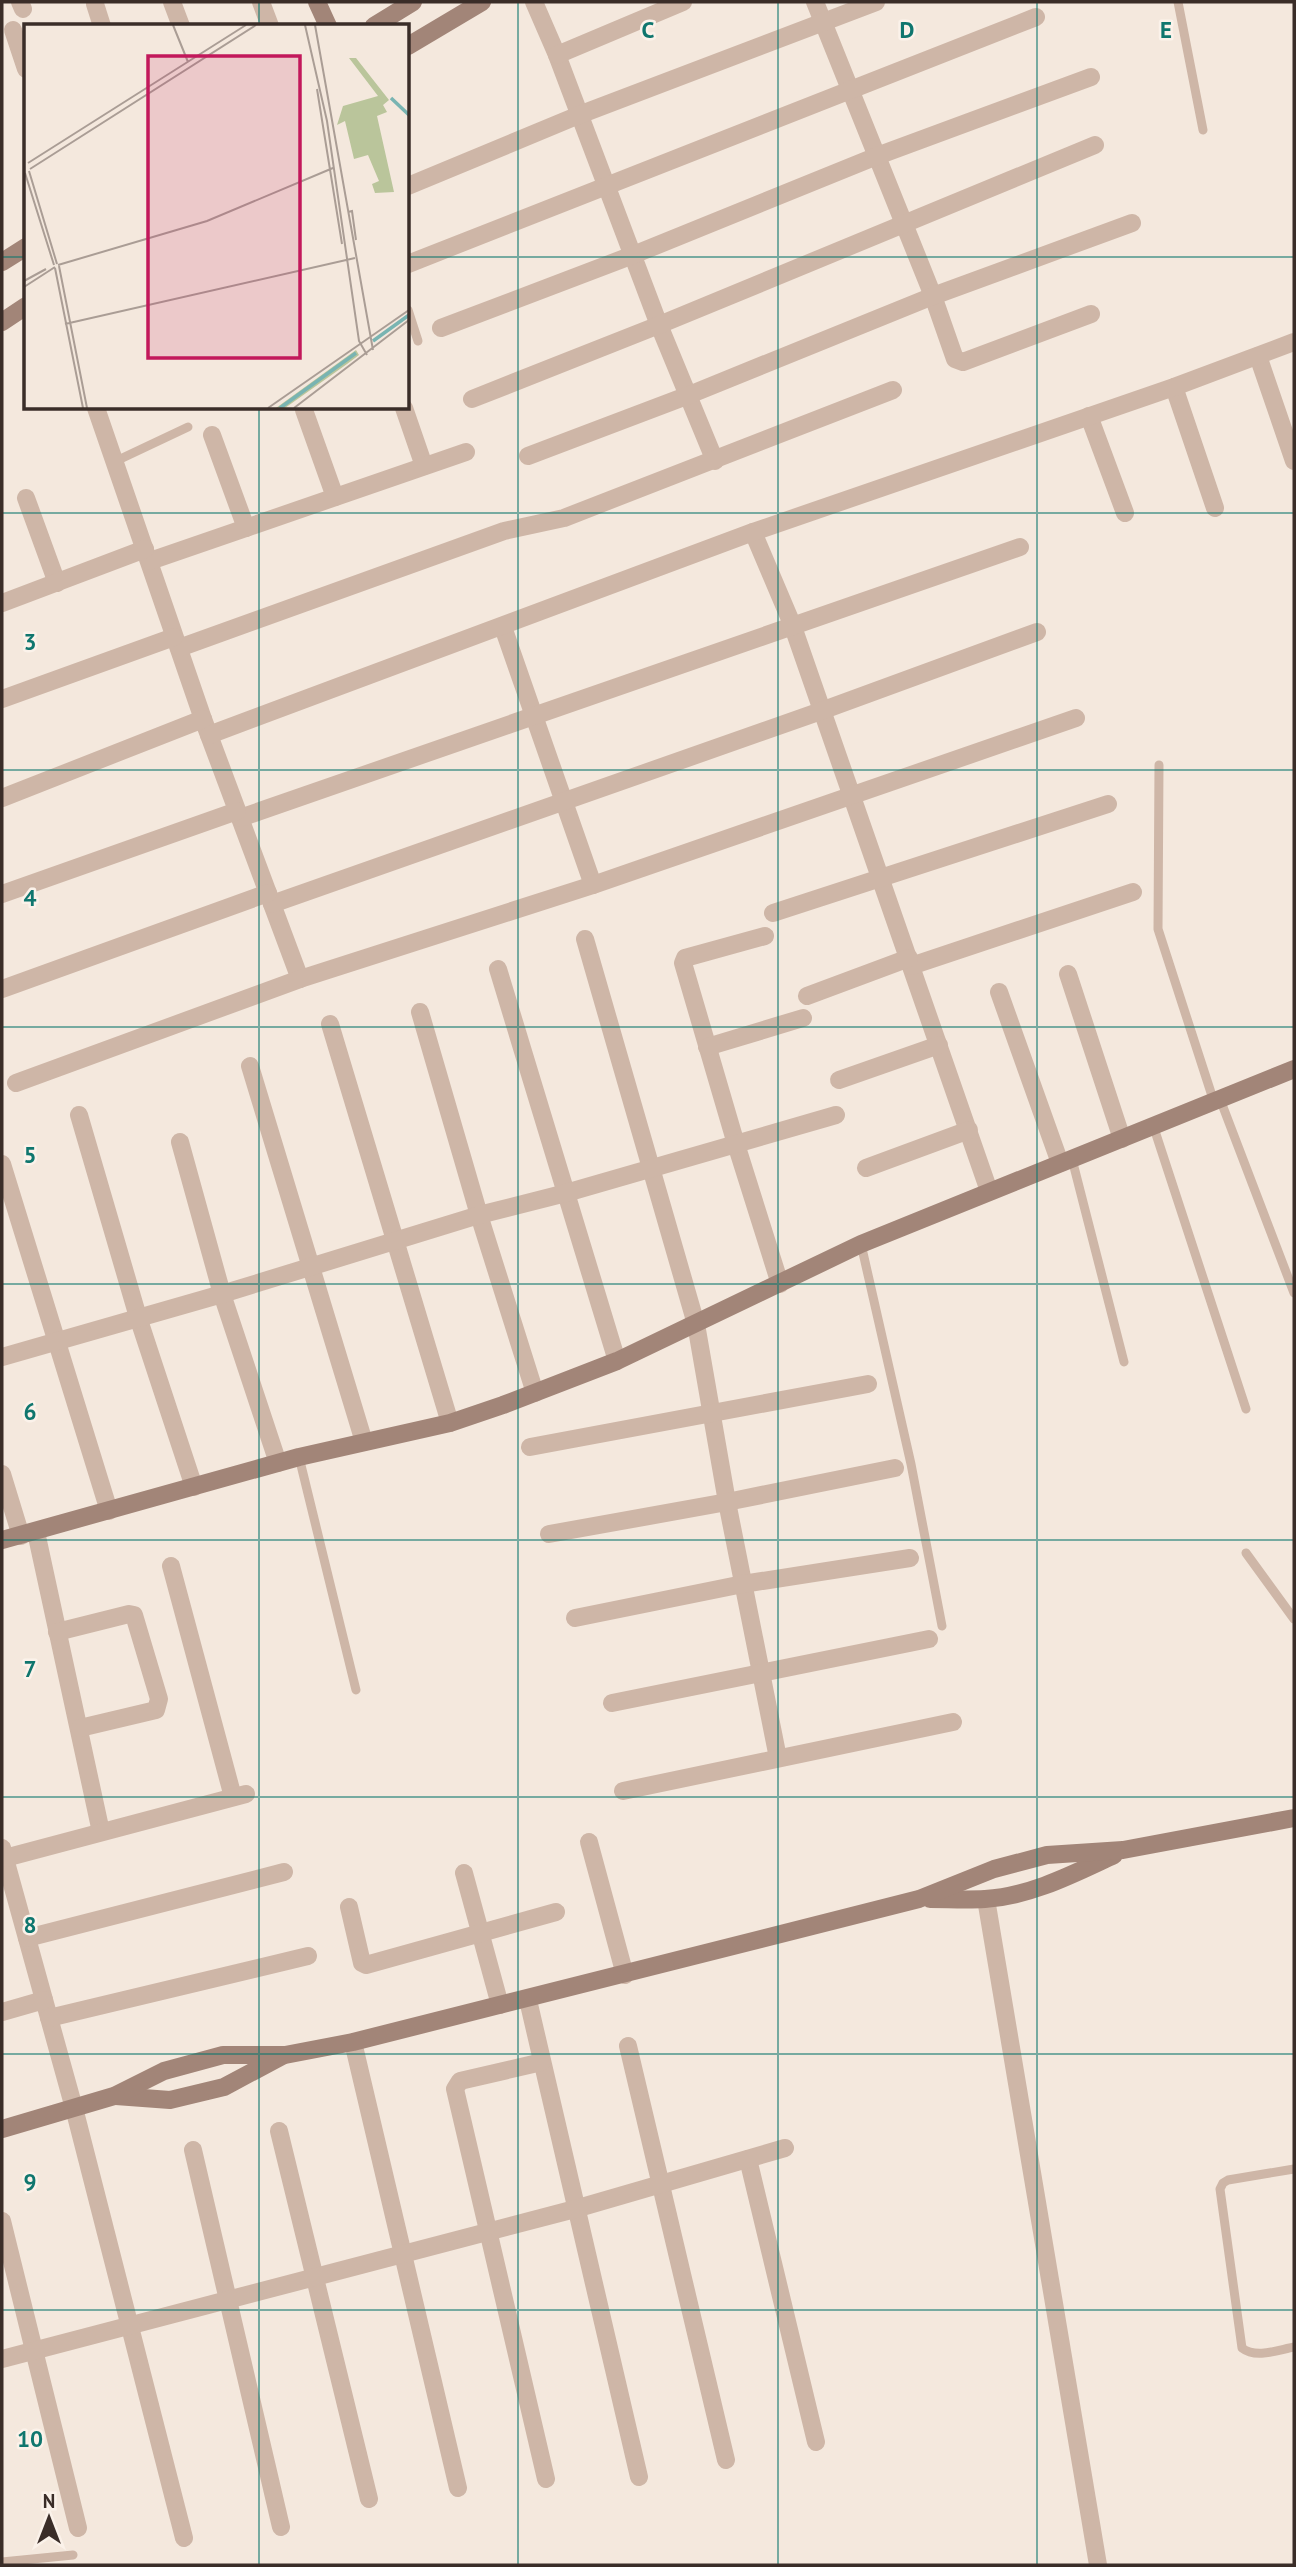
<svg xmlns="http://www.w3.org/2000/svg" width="1296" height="2567" font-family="'PT Sans',sans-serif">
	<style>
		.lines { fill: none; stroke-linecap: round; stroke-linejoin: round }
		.lane { stroke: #ceb6a7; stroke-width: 9 }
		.street { stroke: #ceb6a7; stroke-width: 18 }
		.secondary { stroke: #a28578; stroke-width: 18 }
		.grid { fill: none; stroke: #0f766e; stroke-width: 2; stroke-opacity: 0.55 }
		.inset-river { fill: none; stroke: #79b4b2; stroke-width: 3.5 }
		.inset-road { fill: none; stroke: #aa9d95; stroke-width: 2 }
		.view { fill: #c2185b; fill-opacity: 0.15; stroke: #c2185b; stroke-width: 3.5 }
		.inset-edge { fill: none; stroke: #3a2d28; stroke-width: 3.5 }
		.grid-label { font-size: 23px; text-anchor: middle; font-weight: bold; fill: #0f766e; stroke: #fbf2ea; stroke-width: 5; stroke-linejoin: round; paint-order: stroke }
	</style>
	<rect width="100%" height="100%" fill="#f4e8dd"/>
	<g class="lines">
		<g class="lane">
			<polyline points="1178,2 1203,130"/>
			<polyline points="408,310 418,341"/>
			<polyline points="116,461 188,427"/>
			<polyline points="1159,765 1158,929 1214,1102"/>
			<polyline points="1220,1099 1294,1293"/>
			<polyline points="1153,1125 1246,1409"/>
			<polyline points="1072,1159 1124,1362"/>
			<polyline points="861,1244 911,1464 942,1626"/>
			<polyline points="299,1457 356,1690"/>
			<polyline points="1246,1553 1294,1619"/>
			<path d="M1294,2169L1228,2180L1223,2183L1220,2189L1242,2348C1256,2359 1278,2350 1294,2347"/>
			<polyline points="2,2562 73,2555"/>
		</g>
		<g class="street">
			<polyline points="20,2 23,9"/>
			<polyline points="172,2 181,26"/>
			<polyline points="261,2 270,26"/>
			<polyline points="534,2 557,55 659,325 715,461"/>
			<polyline points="815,2 933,296 955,359 963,362 1091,314"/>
			<polyline points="95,4 102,26"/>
			<polyline points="13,30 26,69"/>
			<polyline points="557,55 683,2"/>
			<polyline points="408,186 579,115 876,2"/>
			<polyline points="408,264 1036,17"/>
			<polyline points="441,328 633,255 877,156 1091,77"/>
			<polyline points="1258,356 1294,461"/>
			<polyline points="1174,387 1215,508"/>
			<polyline points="472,399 659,325 1095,145"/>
			<polyline points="96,408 203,719 300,979"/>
			<polyline points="404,408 424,466"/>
			<polyline points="304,410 335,497"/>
			<polyline points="1089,416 1125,513"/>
			<polyline points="212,435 246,528"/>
			<polyline points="528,456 689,395 933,296 1132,223"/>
			<polyline points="26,498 57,583"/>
			<polyline points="753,532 792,624 989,1191"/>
			<polyline points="150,561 466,452"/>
			<polyline points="2,603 145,549"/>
			<polyline points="503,627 593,885"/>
			<polyline points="179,648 504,531 564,518 893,390"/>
			<polyline points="2,699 174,637"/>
			<polyline points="209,735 753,532 1174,387 1294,342"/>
			<polyline points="2,798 203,719"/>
			<path d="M240,818C501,728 760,635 1020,547"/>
			<polyline points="2,894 237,811"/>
			<polyline points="272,904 821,711 1037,632"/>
			<polyline points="773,913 1108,804"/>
			<polyline points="765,936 685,958 683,963 736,1144 780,1284"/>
			<polyline points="585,939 696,1324 727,1502 778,1758"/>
			<polyline points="911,966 1133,892"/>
			<polyline points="498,969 617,1361"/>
			<polyline points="1068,974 1122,1139"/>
			<polyline points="2,989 268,893"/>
			<polyline points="999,992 1060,1163"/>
			<polyline points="807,996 909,958"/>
			<polyline points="420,1012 479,1215 535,1393"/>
			<polyline points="330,1024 450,1423"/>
			<polyline points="707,1047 803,1018"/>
			<polyline points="250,1066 364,1442"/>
			<polyline points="839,1080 939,1045"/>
			<polyline points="16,1083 300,979 593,885 1076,718"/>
			<polyline points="79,1115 138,1317 194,1487"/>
			<polyline points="180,1142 222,1294 278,1463"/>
			<polyline points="2,1164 109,1511"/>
			<polyline points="866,1168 969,1130"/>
			<polyline points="2,1357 222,1294 479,1215 566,1193 836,1115"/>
			<polyline points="530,1447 868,1384"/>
			<polyline points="2,1474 21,1536"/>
			<polyline points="36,1532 101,1832"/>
			<polyline points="549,1534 727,1502 895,1468"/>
			<polyline points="171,1566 233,1797"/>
			<polyline points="575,1618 743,1584 910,1558"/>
			<polyline points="57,1632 129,1614 134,1615 159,1699 156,1710 80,1728"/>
			<polyline points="612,1703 929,1639"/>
			<polyline points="623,1791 953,1722"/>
			<polyline points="589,1842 625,1975"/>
			<polyline points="2,1848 74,2108 184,2538"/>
			<polyline points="5,1858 246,1794"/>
			<polyline points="464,1873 500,2005"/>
			<polyline points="986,1899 1098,2565"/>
			<polyline points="349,1907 362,1963 366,1965 556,1912"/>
			<polyline points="27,1938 284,1872"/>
			<polyline points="528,2000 639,2477"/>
			<polyline points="2,2012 44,2000"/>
			<polyline points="49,2018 308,1956"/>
			<polyline points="353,2042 458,2488"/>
			<polyline points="628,2046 726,2460"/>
			<polyline points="542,2062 460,2081 455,2089 546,2479"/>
			<polyline points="279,2131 369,2499"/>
			<polyline points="193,2150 281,2527"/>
			<polyline points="748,2159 816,2442"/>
			<polyline points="2,2221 78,2528"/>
			<polyline points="2,2359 575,2209 785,2148"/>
		</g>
		<g class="secondary">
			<polyline points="317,2 328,26"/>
			<polyline points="374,26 413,2"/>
			<polyline points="408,46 482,2"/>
			<polyline points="2,262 26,247"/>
			<polyline points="2,322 26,306"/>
			<polyline points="2,1540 299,1457 450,1423 503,1405 617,1361 861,1244 1294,1069"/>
			<path d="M930,1899C948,1899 967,1900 985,1899C1031,1896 1073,1874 1114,1855"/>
			<polyline points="116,2096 170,2100 224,2087 282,2056"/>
			<polyline points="2,2129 114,2096 164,2071 223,2055 285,2055 353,2042 919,1899 994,1869 1047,1855 1123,1850 1294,1818"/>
		</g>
	</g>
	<path class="grid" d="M259,2V26M518,2V2565M778,2V2565M1037,2V2565M2,257H26M408,257H1294M259,408V2565M2,513H1294M2,770H1294M2,1027H1294M2,1284H1294M2,1540H1294M2,1797H1294M2,2054H1294M2,2310H1294"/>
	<g transform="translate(24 24)">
		<rect width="385" height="385" fill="#f4e8dd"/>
		<path d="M325,34H332L365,76L359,81L363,88L353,92L370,168L351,169L348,160L355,157L344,131L330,135L321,97L313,101L319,82L354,72ZM332,326L335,331L323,340L261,384H252Z" fill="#bac59b"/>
		<path class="inset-river" d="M367,74L385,91M349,317L385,291M256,384L332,329"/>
		<path class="inset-road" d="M149,1L164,38M281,1L303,97L335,317L343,331M291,1L349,326M293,65L318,220M4,139L222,1M6,145L232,1M5,147L33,240M1,149L30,241M324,188L328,187L332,216M34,241L183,197L309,144M35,242L63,384M31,244L59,384M0,257L22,245M0,263L31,243M41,300L331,234M244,384L385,286M270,384L385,296"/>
		<path class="view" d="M124,32H276V334H124Z"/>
		<rect width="385" height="385" class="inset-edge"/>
	</g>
	<g class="grid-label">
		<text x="648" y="38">C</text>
		<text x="907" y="38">D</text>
		<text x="1166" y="38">E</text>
		<text x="30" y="650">3</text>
		<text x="30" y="906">4</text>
		<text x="30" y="1163">5</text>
		<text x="30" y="1420">6</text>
		<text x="30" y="1677">7</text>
		<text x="30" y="1933">8</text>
		<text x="30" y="2190">9</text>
		<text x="30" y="2447">10</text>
	</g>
	<rect width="1296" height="2567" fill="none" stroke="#3a2d28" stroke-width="7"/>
	<g transform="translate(49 2518)" stroke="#fbf2ea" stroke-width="5" paint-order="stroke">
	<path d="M0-5L12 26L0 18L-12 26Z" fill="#3a2d28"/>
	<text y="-10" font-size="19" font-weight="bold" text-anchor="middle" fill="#3a2d28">N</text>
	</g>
</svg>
